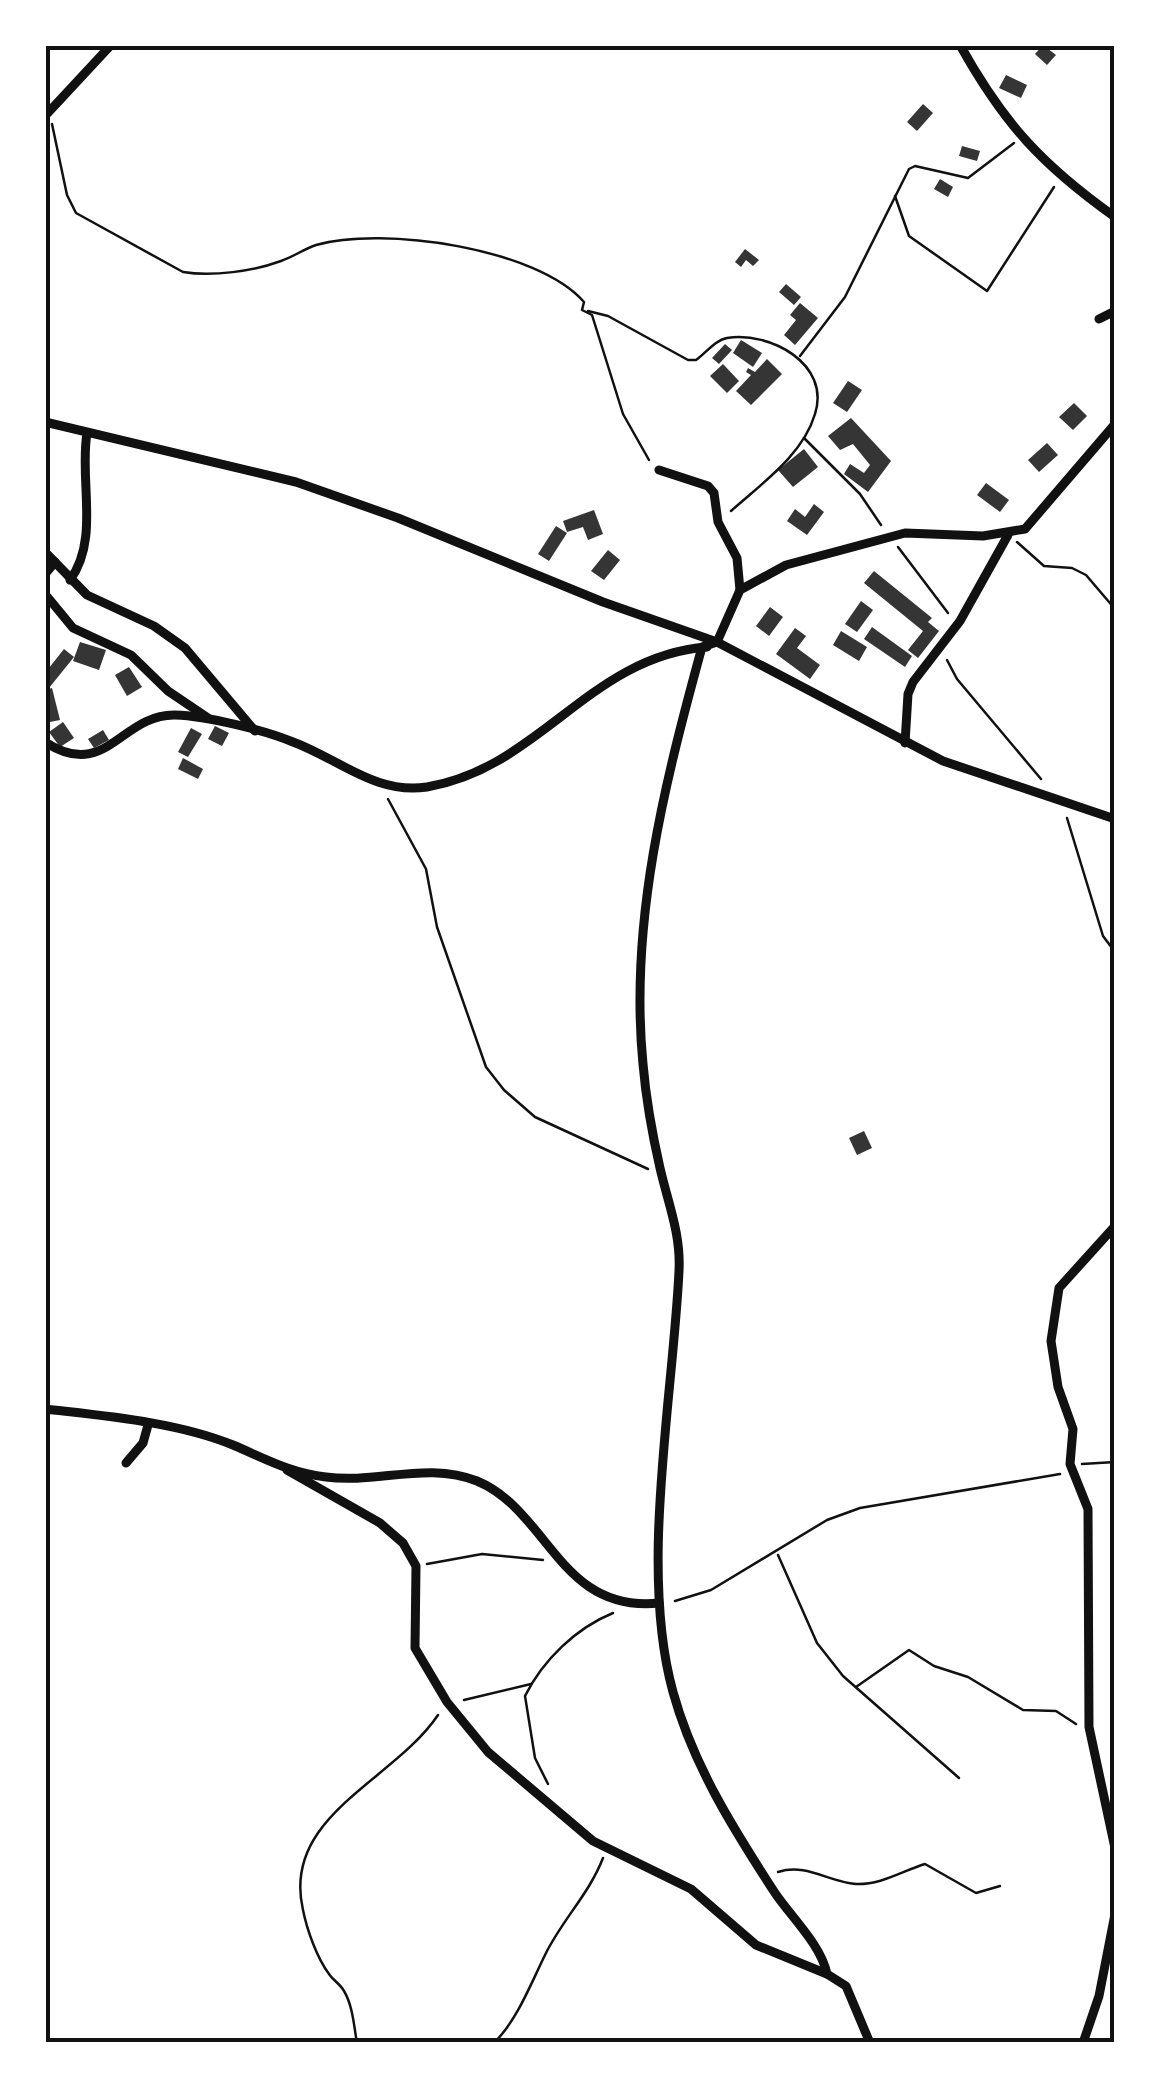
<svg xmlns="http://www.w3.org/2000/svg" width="1160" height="2088" font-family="'Crimson Pro',serif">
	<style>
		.building { fill: #353535 }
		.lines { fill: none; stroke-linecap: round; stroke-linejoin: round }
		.path { stroke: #111; stroke-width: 2.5 }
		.minor { stroke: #111; stroke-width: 9 }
		.neatline { fill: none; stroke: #111; stroke-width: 4 }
	</style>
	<rect width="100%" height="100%" fill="#fff"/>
	<g class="building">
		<polygon points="1043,45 1056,55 1047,65 1035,54"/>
		<polygon points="1006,75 1027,85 1021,98 999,88"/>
		<polygon points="923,104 933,113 917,131 907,122"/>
		<polygon points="962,146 980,151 977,161 959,156"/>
		<polygon points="940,179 953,187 948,197 934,189"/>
		<polygon points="745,249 759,260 753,266 746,260 741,267 735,262"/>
		<polygon points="786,284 801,297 794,305 779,292"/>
		<polygon points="800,303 818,318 795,345 784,335 796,320 790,315"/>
		<polygon points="741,340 762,353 753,367 733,353"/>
		<polygon points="725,344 732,350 719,364 712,358"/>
		<polygon points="767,359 782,374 751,405 736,391 751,375 746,372 748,368 755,372"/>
		<polygon points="723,364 739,381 727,393 710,376"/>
		<polygon points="848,381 862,390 847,412 833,403"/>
		<polygon points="1074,403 1087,416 1073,430 1059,417"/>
		<polygon points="851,418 891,461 868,492 844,474 850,464 864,473 870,465 853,444 840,450 828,436"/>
		<polygon points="1047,443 1058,455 1039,472 1028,460"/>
		<polygon points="804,449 818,467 793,487 778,470"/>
		<polygon points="986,483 1009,500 1000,512 977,495"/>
		<polygon points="814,504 824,512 807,535 787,521 795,509 805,517"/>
		<polygon points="594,510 603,534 588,540 583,527 567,532 563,521"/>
		<polygon points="556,526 567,533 549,561 538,554"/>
		<polygon points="608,550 620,560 604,580 591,571"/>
		<polygon points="874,571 932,618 928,622 939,631 918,658 908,650 923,631 864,583"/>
		<polygon points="861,601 873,610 857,632 845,624"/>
		<polygon points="770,607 783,617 769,636 756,626"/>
		<polygon points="872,627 912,656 905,667 864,639"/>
		<polygon points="795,628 806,636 797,648 820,665 810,679 776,654"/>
		<polygon points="841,631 867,647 859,661 833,645"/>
		<polygon points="80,642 106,650 99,670 73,661"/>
		<polygon points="64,649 74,657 49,688 45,673"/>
		<polygon points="129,667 142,687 127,696 115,675"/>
		<polygon points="52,688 60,720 45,723 45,690"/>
		<polygon points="63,722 74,738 60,747 49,732"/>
		<polygon points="215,726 229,733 222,746 208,739"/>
		<polygon points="191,728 202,734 188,757 178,752"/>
		<polygon points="103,730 109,740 94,748 88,739"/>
		<polygon points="183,758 203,769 198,779 178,769"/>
		<polygon points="864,1131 872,1148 857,1155 849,1138"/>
	</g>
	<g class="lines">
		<g class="path">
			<path d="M52,124L67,195L76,213L183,272C212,277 254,271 281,261C293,257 304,249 316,245C383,226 537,248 584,302L582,310L592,315L623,414L649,460"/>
			<polyline points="895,196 909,236 987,291 1054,187"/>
			<path d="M588,311L608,316L688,360H696C705,354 715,340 727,338C770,331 831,364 815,414C803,455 761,484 731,511"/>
			<polyline points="800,356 845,297 909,169 915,166 968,178 1014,143"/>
			<polyline points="804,438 860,494 881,525"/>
			<polyline points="1017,542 1044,566 1072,568 1086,575 1115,609"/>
			<polyline points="898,547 948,613"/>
			<polyline points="947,660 957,679 1041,779"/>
			<polyline points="388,799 426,869 437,927 486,1067 504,1090 535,1117 648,1169"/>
			<polyline points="1067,818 1103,936 1115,952"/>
			<polyline points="1082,1464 1115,1462"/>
			<polyline points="778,1555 817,1643 843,1676 959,1778"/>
			<polyline points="427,1564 482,1554 543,1560"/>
			<polyline points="675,1601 711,1590 827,1520 860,1508 1060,1474"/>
			<polyline points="856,1687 909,1650 934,1666 968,1677 1023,1710 1056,1711 1076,1724"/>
			<polyline points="464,1700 531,1684"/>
			<path d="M548,1784L535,1758L525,1696C543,1660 576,1628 613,1613"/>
			<path d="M778,1872C807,1863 828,1882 856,1884C881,1885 902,1871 925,1864L976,1893L1000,1886"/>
			<path d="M357,2043C354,2027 353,2006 344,1991C341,1985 333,1980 329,1974C317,1958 307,1930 303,1910C281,1816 394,1781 438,1715"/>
			<path d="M494,2043C518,2019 531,1983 546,1953C563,1919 589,1894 603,1858"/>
		</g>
		<g class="minor">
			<path d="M960,45C1004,124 1042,165 1115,217"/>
			<polyline points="45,116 111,45"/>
			<polyline points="1099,319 1115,311"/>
			<polyline points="45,422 296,482 398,518 603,602 717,642 943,761 1115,819"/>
			<polyline points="659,470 708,486 714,493 718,522 737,558 740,590"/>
			<polyline points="45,552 87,595 154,626 185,648 255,731"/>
			<polyline points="45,574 55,562"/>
			<path d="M70,580C100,539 79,480 87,433"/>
			<polyline points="45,594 73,628 131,655 168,691 208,718"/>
			<path d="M45,742C106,782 121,714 175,715C207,716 264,730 293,742C339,759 376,795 427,787C540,768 590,656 707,647"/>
			<polyline points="905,743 908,694 913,682 960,621 1008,535"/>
			<polyline points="1115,1226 1059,1288 1051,1341 1058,1387 1073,1429 1070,1464 1088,1509 1089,1727 1115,1848"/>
			<path d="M45,1409C105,1416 177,1422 233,1445C264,1458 290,1473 326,1477C376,1484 428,1461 477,1481C549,1511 559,1613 659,1603"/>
			<polyline points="126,1463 143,1443 148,1425"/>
			<polyline points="287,1470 380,1523 403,1543 416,1566 415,1648 447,1702 488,1752 593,1841 691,1889 756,1945 827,1974"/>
			<path d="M870,2043L846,1986L827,1974C821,1945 792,1918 775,1893C734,1830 693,1765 673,1692C639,1570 673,1398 679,1271C681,1234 668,1203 660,1168C652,1133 646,1099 643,1064C629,922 665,782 702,647L717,642L740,590L786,565L905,533L983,536L1025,529L1115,424"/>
			<polyline points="1083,2043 1099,1996 1115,1914"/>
		</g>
	</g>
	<rect width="1160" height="2088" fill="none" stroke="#ffffff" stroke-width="95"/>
	<rect x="48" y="48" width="1064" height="1992" class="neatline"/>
</svg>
